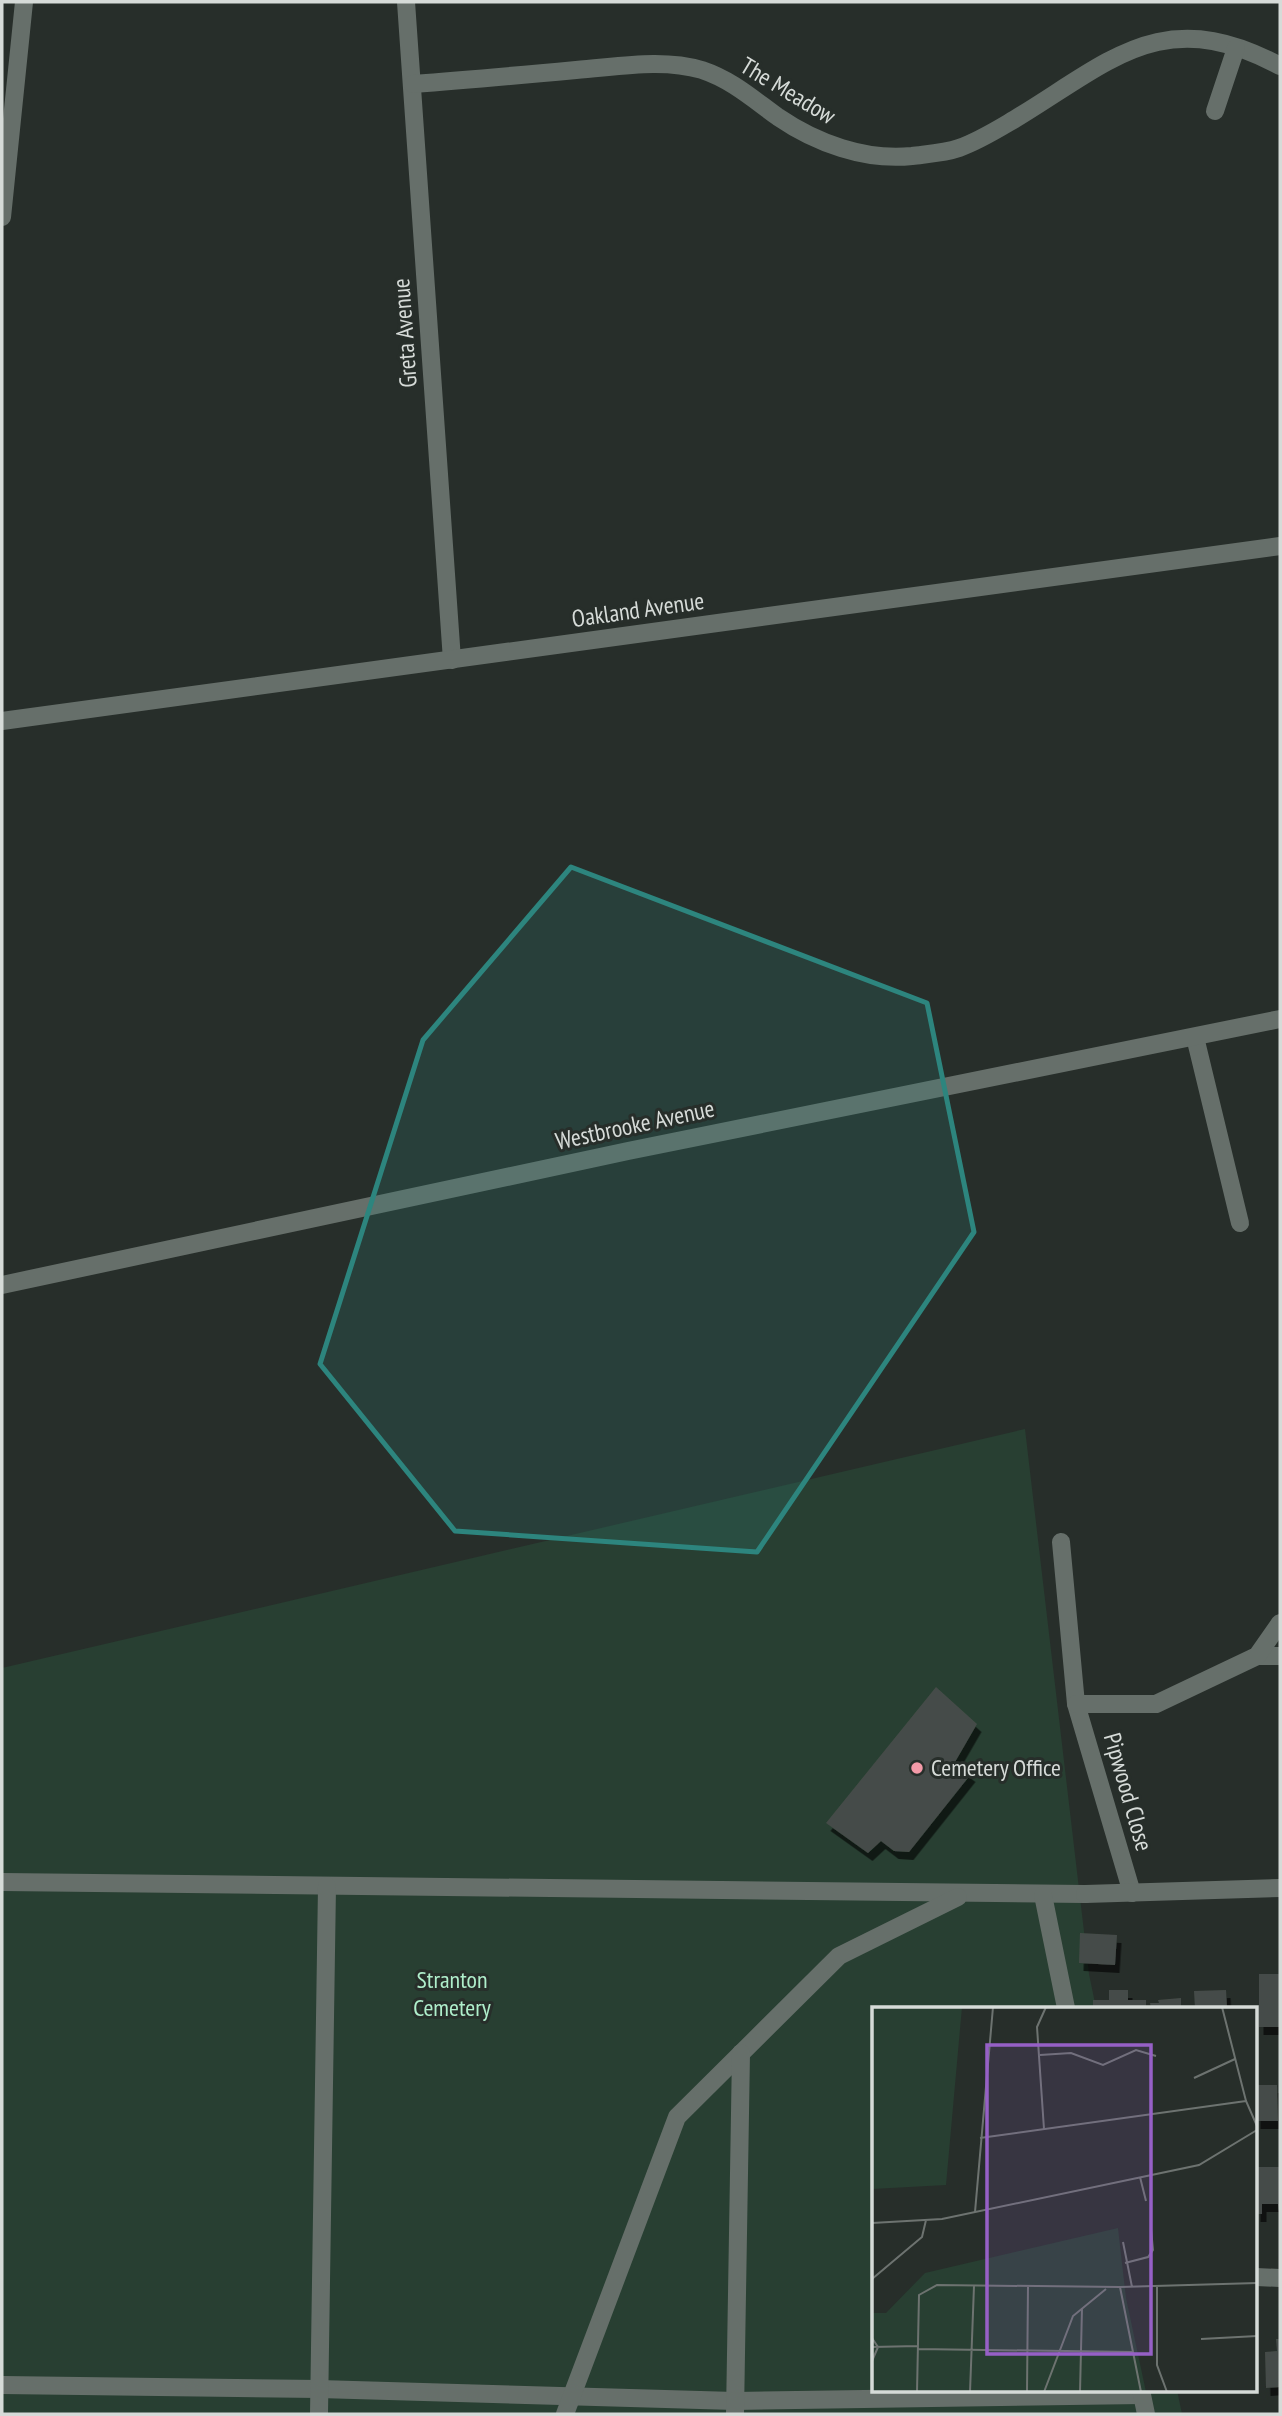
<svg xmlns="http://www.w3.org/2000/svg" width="1282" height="2416" font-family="'PT Sans Narrow',sans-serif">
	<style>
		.green { fill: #283f32 }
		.building { fill: #454c48; filter: url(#shadow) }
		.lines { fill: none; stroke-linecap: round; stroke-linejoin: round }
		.lane { stroke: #666f6a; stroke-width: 18 }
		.street { stroke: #666f6a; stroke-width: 18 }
		.marked { fill: #2d857e; fill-opacity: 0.2; stroke: #2d857e; stroke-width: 5; stroke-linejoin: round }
		.poi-dot { fill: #f39aa8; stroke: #272e2a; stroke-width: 2.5 }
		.labels { text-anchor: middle; stroke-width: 6; stroke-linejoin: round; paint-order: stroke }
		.street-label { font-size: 24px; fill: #d6dbd8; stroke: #272e2a }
		.poi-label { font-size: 24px; fill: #d6dbd8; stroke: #272e2a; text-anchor: start }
		.park-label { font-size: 24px; fill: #afeecb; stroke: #272e2a }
		.inset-road { fill: none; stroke: #6d7370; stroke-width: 2 }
		.view { fill: #9660c6; fill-opacity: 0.15; stroke: #9660c6; stroke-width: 3.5 }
		.inset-edge { fill: none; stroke: #d6dbd8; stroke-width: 3.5 }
	</style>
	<defs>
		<filter id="shadow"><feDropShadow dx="4.5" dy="8" stdDeviation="0" flood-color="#0009"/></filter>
	</defs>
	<rect width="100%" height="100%" fill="#272e2a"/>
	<polygon class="green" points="1025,1429 1089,1974 1096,2008 874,2008 874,2390 1177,2390 1182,2414 2,2414 2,1668"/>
	<g class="building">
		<polygon points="936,1687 977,1724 955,1762 971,1774 909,1852 894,1851 881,1841 868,1853 826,1823"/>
		<polygon points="1080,1933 1117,1935 1115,1965 1079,1963"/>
		<rect x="1259" y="1974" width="21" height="53"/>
		<polygon points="1109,1990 1128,1990 1128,2000 1146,2000 1146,2008 1093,2008 1093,2000 1109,2000"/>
		<polygon points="1226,1990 1227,2008 1195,2008 1194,1991"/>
		<polygon points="1181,1998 1181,2008 1151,2008 1150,2003 1159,2003 1158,2000"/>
		<polygon points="1256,2085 1277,2085 1278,2121 1256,2121"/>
		<polygon points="1256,2167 1280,2167 1280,2218 1278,2204 1262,2204 1262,2214 1256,2214"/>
		<polygon points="1276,2339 1280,2339 1280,2387 1266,2388 1265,2352 1277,2351"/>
	</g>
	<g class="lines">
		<g class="lane">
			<polyline points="2,1882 1085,1894"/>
			<polyline points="1043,1895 1066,2008"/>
			<polyline points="2,2385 319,2389 735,2401 1142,2395"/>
			<polyline points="1141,2390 1146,2414"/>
			<polyline points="319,2414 327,1886"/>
			<polyline points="565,2414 677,2117 839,1956 958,1897"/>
			<polyline points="735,2414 741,2053"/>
		</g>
		<g class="street">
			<polyline points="406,2 452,660"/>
			<path d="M413,84C467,80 522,75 576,70C617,67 662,58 702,70C732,80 753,99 778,117C816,143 865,161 912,156C927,154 945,153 959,148C979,141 998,129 1015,119C1111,61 1163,3 1280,66"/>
			<polyline points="1215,111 1236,48"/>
			<polyline points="2,217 24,2"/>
			<polyline points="2,721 1280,546"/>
			<polyline points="1195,1037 1240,1223"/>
			<polyline points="2,1285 628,1151 1280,1019"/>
			<polyline points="1061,1542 1076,1704 1132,1893"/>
			<polyline points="1257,1656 1280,1656"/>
			<polyline points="1076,1704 1156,1704 1257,1656 1280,1623"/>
			<polyline points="1085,1894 1280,1888"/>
			<polyline points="1256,2277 1280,2278"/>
		</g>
	</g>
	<path class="marked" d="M571,867L927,1003L974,1232L757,1552L455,1531L320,1364L423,1040Z"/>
	<circle class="poi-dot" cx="917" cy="1768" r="7"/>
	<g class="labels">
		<g class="street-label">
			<text transform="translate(788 91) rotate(31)" y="8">The Meadow</text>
			<text transform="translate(405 333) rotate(-94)" y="8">Greta Avenue</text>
			<text transform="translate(638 610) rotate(-8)" y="8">Oakland Avenue</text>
			<text transform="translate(635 1125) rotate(-12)" y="8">Westbrooke Avenue</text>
			<text transform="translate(1128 1792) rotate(74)" y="8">Pipwood Close</text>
		</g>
		<g class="poi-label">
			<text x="931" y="1776">Cemetery Office</text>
		</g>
		<g class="park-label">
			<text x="452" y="1988">Stranton<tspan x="452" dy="28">Cemetery</tspan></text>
		</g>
	</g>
	<g transform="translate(872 2007)">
		<rect width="385" height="385" fill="#272e2a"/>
		<path d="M0,0H90L74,178L0,182ZM246,221L254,291L274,385H0V306H14L53,266Z" fill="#283f32"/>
		<path class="inset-road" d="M350,0L374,94L385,119M168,48L199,46L231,58L264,43L284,49M322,71L363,52M172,122L165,20L174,0M108,131L374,94M268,170L274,194M103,205L121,0M0,216L70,212L327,158L385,123M251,235L260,280M253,256L276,250L281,243L279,222M0,272L50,230L54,213M285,279V358L295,385M248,280L269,385M0,331L6,340L0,354M329,332L385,329M0,340L46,339M46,342L261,345M45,385L47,288L65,278L248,280L385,276M98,385L102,279M155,385L156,279M172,385L201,309L234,282M208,385L210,301"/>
		<path class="view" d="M115,38H279V347H115Z"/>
		<rect width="385" height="385" class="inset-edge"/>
	</g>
	<rect width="1282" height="2416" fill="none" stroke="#d6dbd8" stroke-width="7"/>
</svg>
